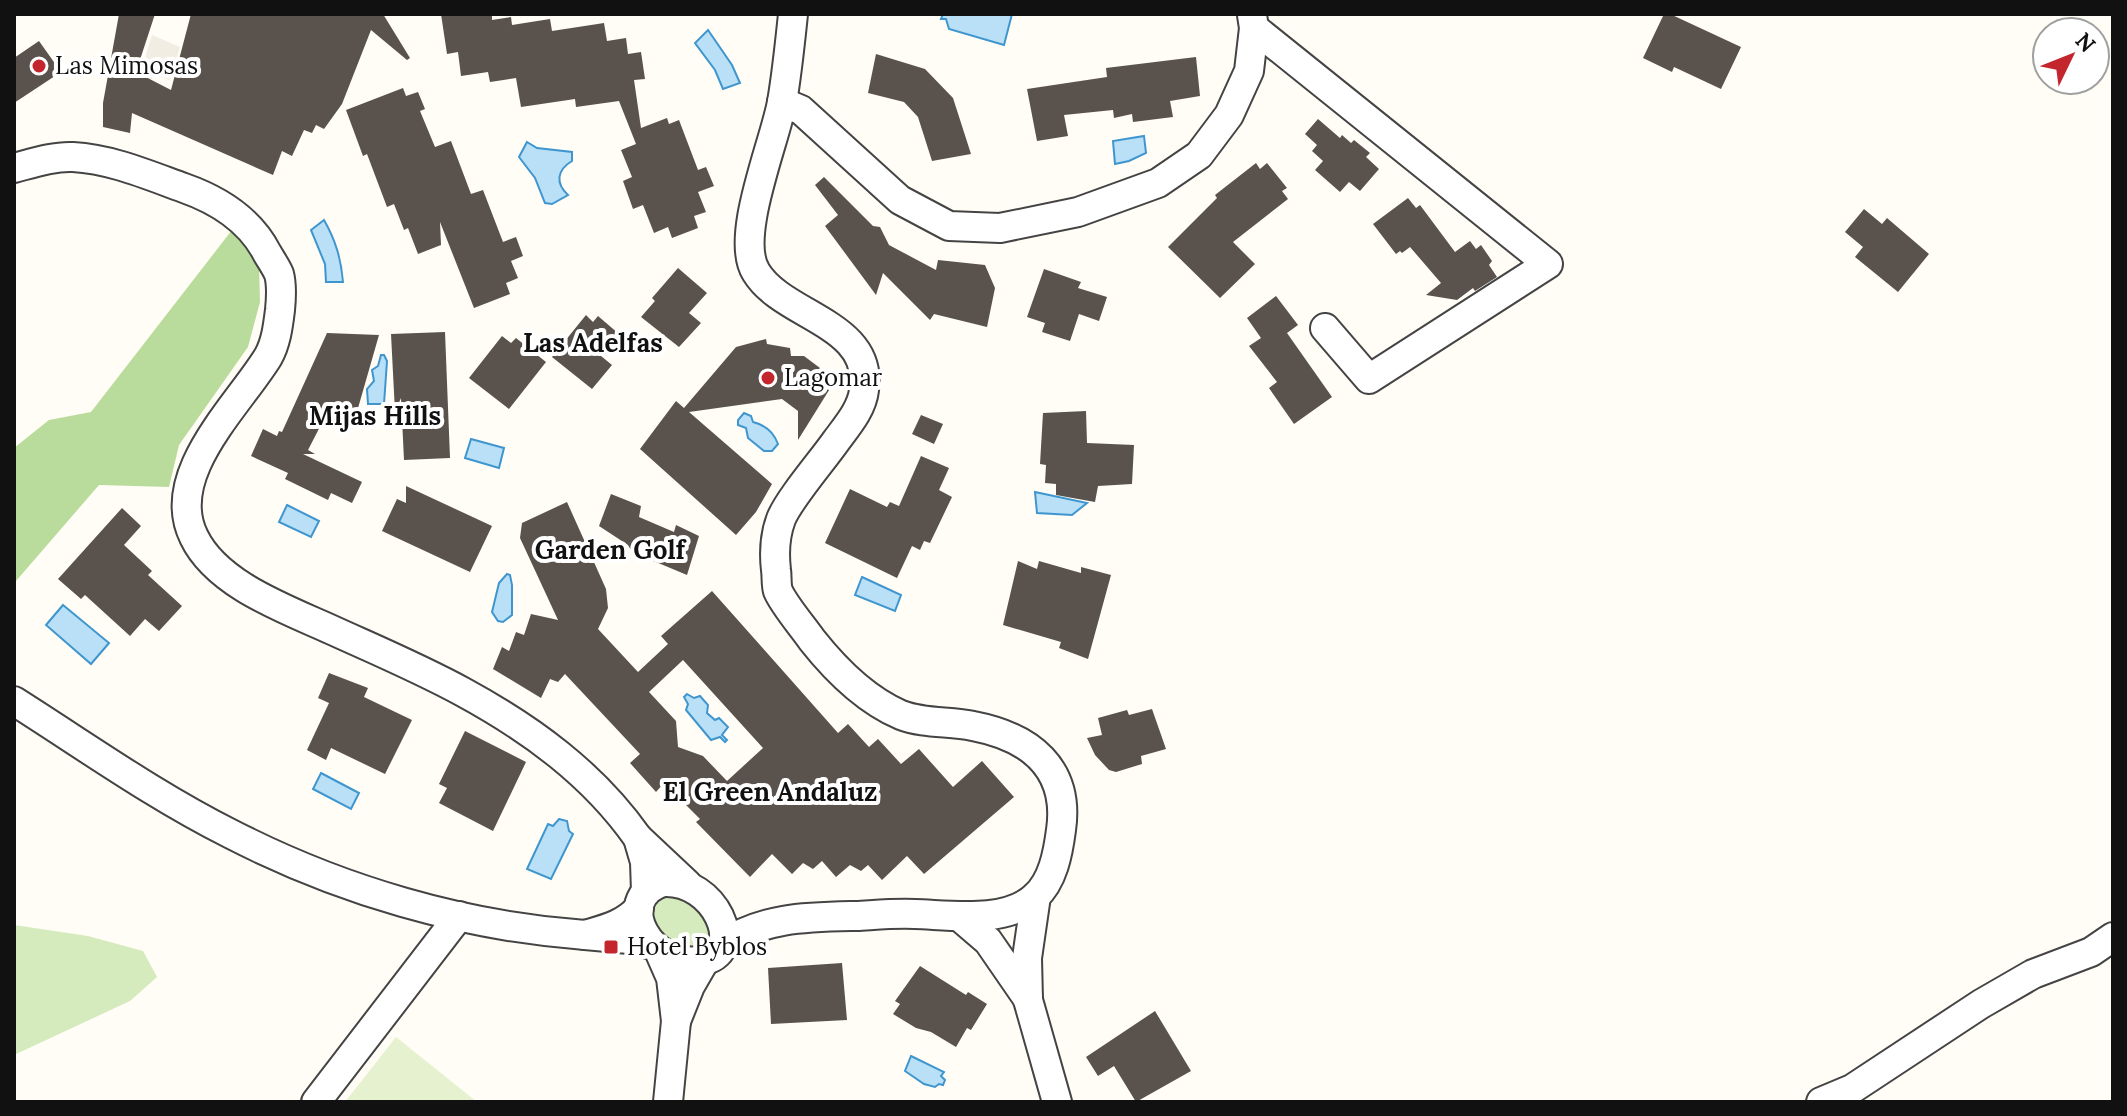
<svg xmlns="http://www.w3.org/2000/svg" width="2127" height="1116" font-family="Lora,serif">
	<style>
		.green { fill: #d5ebbd }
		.forest { fill: #b9dc9c }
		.pitch { fill: #e6f2cf }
		.plaza { fill: #f1ede2 }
		.water { fill: #b9e0f7; stroke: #3f96cf; stroke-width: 2 }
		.building { fill: #5a524d; fill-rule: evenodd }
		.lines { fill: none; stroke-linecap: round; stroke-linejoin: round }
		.minor-casing { stroke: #444; stroke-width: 32 }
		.minor { stroke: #fff; stroke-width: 28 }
		.poi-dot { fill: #c4262e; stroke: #fff; stroke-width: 3 }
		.labels { text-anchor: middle; stroke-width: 8; stroke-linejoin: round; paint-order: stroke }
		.poi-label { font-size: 24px; fill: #111; stroke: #fff; text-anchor: start }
		.neighbourhood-label { font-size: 26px; font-weight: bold; fill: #111; stroke: #fff }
	</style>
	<rect width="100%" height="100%" fill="#fffdf5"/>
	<g class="green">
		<path d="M674,896C691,904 705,912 712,931L702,949L686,953L653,929L651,906L662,897Z"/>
		<polygon points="14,925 88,936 143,951 157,977 130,1001 14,1055"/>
	</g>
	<polygon class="forest" points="232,230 259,264 260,302 248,347 179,445 169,487 99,485 16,581 14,593 14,448 49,420 91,412"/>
	<polygon class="pitch" points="396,1037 477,1102 345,1102"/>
	<polygon class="plaza" points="152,35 180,47 170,80 153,75 148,87 137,84"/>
	<g class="water">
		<polygon points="943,14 1012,14 1004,45 949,29 946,19 941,19"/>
		<polygon points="708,30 732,65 740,83 723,89 715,70 695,43"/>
		<polygon points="1144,136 1146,153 1129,161 1115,164 1113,141"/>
		<path d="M527,142L537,148L572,152V161C557,170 555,183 568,195L552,204L545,203L535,178L519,157Z"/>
		<path d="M324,220C336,241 341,259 343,282H326L325,264L311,230Z"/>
		<polygon points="381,355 384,355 387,361 384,404 368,404 367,389 374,381 372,370 378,366"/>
		<path d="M744,413L751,416L753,422C765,425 774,433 778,444L772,451H764L748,438L746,428L738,425V420Z"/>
		<polygon points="471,439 504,448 499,468 465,458"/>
		<polygon points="1035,492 1087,503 1072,515 1037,513"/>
		<polygon points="287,505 319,521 311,537 279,522"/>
		<polygon points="507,574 510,575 512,585 512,615 503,622 498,621 492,612 499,583"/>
		<polygon points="862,577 901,595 895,611 855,595"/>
		<polygon points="63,605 109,643 91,664 46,625"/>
		<polygon points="687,694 694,698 700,696 708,705 707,713 715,720 719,718 728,727 722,735 727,740 725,742 720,737 711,740 686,710 688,704 684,697"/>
		<polygon points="321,773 359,793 351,809 313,789"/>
		<polygon points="559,819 567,821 569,831 573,834 551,879 527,869 548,824 553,826"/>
		<polygon points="911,1056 944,1072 941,1076 945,1080 943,1085 939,1084 935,1087 924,1084 905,1071"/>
	</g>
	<g class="building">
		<polygon points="119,14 155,14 136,72 171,90 191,14 383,14 410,58 407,60 371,30 342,104 324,129 316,125 312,133 304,130 292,156 282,151 273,175 132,113 130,133 103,127 103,103"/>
		<polygon points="441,14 492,14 492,20 511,17 512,25 550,19 552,31 604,23 607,41 626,38 628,54 641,52 645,79 634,80 641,128 667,118 669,124 679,120 698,170 706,167 714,186 698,192 706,212 694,216 698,228 672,238 668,227 654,233 643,205 633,209 623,181 632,177 621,150 636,144 619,101 576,107 575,99 521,107 516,78 490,82 488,72 461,76 458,52 447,54"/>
		<polygon points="1664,14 1670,14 1741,47 1721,89 1674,67 1672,72 1643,58"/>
		<polygon points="39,41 61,72 14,103 14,58"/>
		<polygon points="876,54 925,69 953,98 971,154 932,161 918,117 904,102 868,93"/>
		<polygon points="1196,57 1200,96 1170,101 1173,117 1133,122 1132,114 1114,118 1113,110 1064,115 1068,136 1037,141 1027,89 1107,77 1106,68"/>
		<polygon points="403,88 406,96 418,92 425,109 420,111 435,147 451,141 471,194 483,190 503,242 516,237 523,256 511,261 518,278 506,283 510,294 474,308 440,222 441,245 418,254 408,228 404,230 394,204 387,207 367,154 363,156 346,110"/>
		<polygon points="1318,119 1340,138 1342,135 1351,143 1354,140 1370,153 1366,157 1379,169 1360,191 1349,182 1340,192 1315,170 1323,161 1312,151 1317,145 1305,134"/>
		<polygon points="1256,163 1260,169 1267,163 1287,188 1282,191 1288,199 1233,242 1255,264 1220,298 1168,247 1217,198 1215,195"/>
		<polygon points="824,177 873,226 880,227 889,245 936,270 938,260 985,265 995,288 987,327 934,314 930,320 883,273 876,295 825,226 838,215 815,185"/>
		<polygon points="1408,198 1416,208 1420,205 1455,252 1470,241 1476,249 1481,245 1492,261 1489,265 1497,277 1475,291 1473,288 1457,300 1426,295 1441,283 1410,247 1402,253 1400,251 1396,254 1373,224"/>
		<polygon points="1864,209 1882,224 1887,218 1929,254 1898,292 1855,257 1863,247 1845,232"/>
		<polygon points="678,268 707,293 689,313 701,323 679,347 641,317 655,301 652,298"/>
		<polygon points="1044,269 1081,282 1078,288 1107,297 1099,321 1079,314 1070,341 1042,332 1045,323 1027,317"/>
		<polygon points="1276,296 1298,325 1287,333 1332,397 1294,424 1269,388 1277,382 1249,346 1261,338 1247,318"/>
		<polygon points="586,315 593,322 598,316 619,334 601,356 612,365 592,389 552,357"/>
		<polygon points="445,332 450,458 404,460 401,398 395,412 391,334"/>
		<polygon points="327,333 379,335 352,429 324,419 308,450 315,454 303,454 362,482 352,503 331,493 328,500 285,479 288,473 251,456 263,429 277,436 279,431 282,432"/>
		<polygon points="502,336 511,343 516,338 546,362 509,409 469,378"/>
		<polygon points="766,339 767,344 790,348 791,356 804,356 824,371 831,387 798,440 798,411 782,399 689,412 772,484 756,512 736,535 640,449 676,401 684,408 736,347"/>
		<polygon points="1086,411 1087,443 1134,445 1132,484 1098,486 1095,502 1056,495 1056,484 1045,483 1046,465 1040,464 1043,413"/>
		<polygon points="921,415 943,424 934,444 912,434"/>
		<polygon points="921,456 949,468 939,490 952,497 930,543 924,541 920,550 912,546 897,578 825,543 850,489 887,507 890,502 899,506"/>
		<polygon points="406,486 492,526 470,572 382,531 397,499 406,503"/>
		<polygon points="611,494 641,506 639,517 674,532 676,525 699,536 687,575 632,552 628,545 599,526"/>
		<path d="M567,502L606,589L608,608L598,629L638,672L668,644L661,636L712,591L838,733L848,724L869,747L878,739L901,764L919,749L953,787L982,761L1014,797L924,874L907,856L882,880L868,865L861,871L850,865L836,877L822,861L813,869L803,863L792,874L772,854L750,877L696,822L700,819L664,783L656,792L630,763L640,754L565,674L558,682L550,679L541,698L493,669L502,647L509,651L516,632L524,635L531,614L558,620L520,538L522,523ZM683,660L763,748L727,781L703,756L678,747L676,721L649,692Z"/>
		<polygon points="122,508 141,526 124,545 152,571 148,575 182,606 159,631 145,619 130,636 85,595 81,599 58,579"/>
		<polygon points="1018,561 1037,569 1039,561 1081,573 1081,567 1111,575 1088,659 1059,648 1061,642 1003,625"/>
		<polygon points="329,673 368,688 364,697 412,720 385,774 331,748 326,760 307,750 329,703 318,698"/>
		<polygon points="1152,709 1166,749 1141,756 1142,764 1116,772 1109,770 1095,755 1087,738 1102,735 1098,718 1127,710 1129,715"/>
		<polygon points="465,731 526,762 493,831 439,803 447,788 439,784"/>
		<polygon points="842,963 847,1020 771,1024 768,968"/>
		<polygon points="920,966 966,995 968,992 987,1004 971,1030 967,1028 956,1047 931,1032 916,1028 893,1014 900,1004 895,1001"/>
		<polygon points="1155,1011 1191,1071 1136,1102 1114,1066 1098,1076 1086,1057"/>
	</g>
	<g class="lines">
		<defs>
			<g id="minor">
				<polyline points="1254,28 1548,264 1369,379 1325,328"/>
				<polyline points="782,102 801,110 900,200 949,226 1000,228 1078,212 1158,183 1199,155 1229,115 1249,71 1254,28 1252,15"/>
				<path d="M14,168C33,163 54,156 73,157C111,159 148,175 184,188C218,200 250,220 267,253C271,260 276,267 279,274C282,285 281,300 280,310C278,326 276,343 268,357C237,407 163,475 194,537C217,585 286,609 332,630C376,650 421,669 463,692C531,729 593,774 638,838"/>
				<path d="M14,701C85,746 155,796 231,834C340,890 462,926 585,935"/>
				<path d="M663,882C716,879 746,951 705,960C651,973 610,899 663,882Z"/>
				<polyline points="646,892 645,862 638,838 687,884"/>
				<polyline points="1036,896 1027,958 1028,1000 1057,1102"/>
				<path d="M639,908C624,925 605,929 585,935L629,939L652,945"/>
				<polyline points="960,917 988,941 1028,999"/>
				<path d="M722,945C762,917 809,917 856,916C875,915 895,913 915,914C950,915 1006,924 1035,897C1053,881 1058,853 1061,830C1070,768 1030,737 973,726C950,721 924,724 901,715C866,700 835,669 812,640C803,627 784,605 778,591C776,585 777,576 776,570C774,553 775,535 781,519C789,499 822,461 836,441C847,426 862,409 864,390C874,323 783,317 756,272C734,237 775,142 782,102C787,73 790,43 793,14"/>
				<polyline points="660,953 671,978 676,1021 690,986 705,960"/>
				<polyline points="316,1102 459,916"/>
				<polyline points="668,1102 676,1021"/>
				<polyline points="1821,1102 1852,1089 1981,1004 2033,974 2091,952 2113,937"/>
			</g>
		</defs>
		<use href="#minor" class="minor-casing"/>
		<use href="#minor" class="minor"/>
	</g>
	<g class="poi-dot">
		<circle cx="39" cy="66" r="8"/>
		<circle cx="768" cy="378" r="8"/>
		<rect x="603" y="939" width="16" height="16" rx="4"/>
	</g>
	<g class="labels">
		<g class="poi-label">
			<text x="55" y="74">Las Mimosas</text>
			<text x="784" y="386">Lagomar</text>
			<text x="627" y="955">Hotel Byblos</text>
		</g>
		<g class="neighbourhood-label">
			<text x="593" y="352">Las Adelfas</text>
			<text x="375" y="425">Mijas Hills</text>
			<text x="610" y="559">Garden Golf</text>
			<text x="770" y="801">El Green Andaluz</text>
		</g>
	</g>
	<rect width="2127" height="1116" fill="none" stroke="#111111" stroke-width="32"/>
	<g transform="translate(2071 56) rotate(47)"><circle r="38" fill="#ffffff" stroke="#a0a0a0" stroke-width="2"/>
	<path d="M0-6L14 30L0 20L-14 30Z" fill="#c4262e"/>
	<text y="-12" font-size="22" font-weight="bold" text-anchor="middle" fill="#111111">N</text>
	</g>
</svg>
